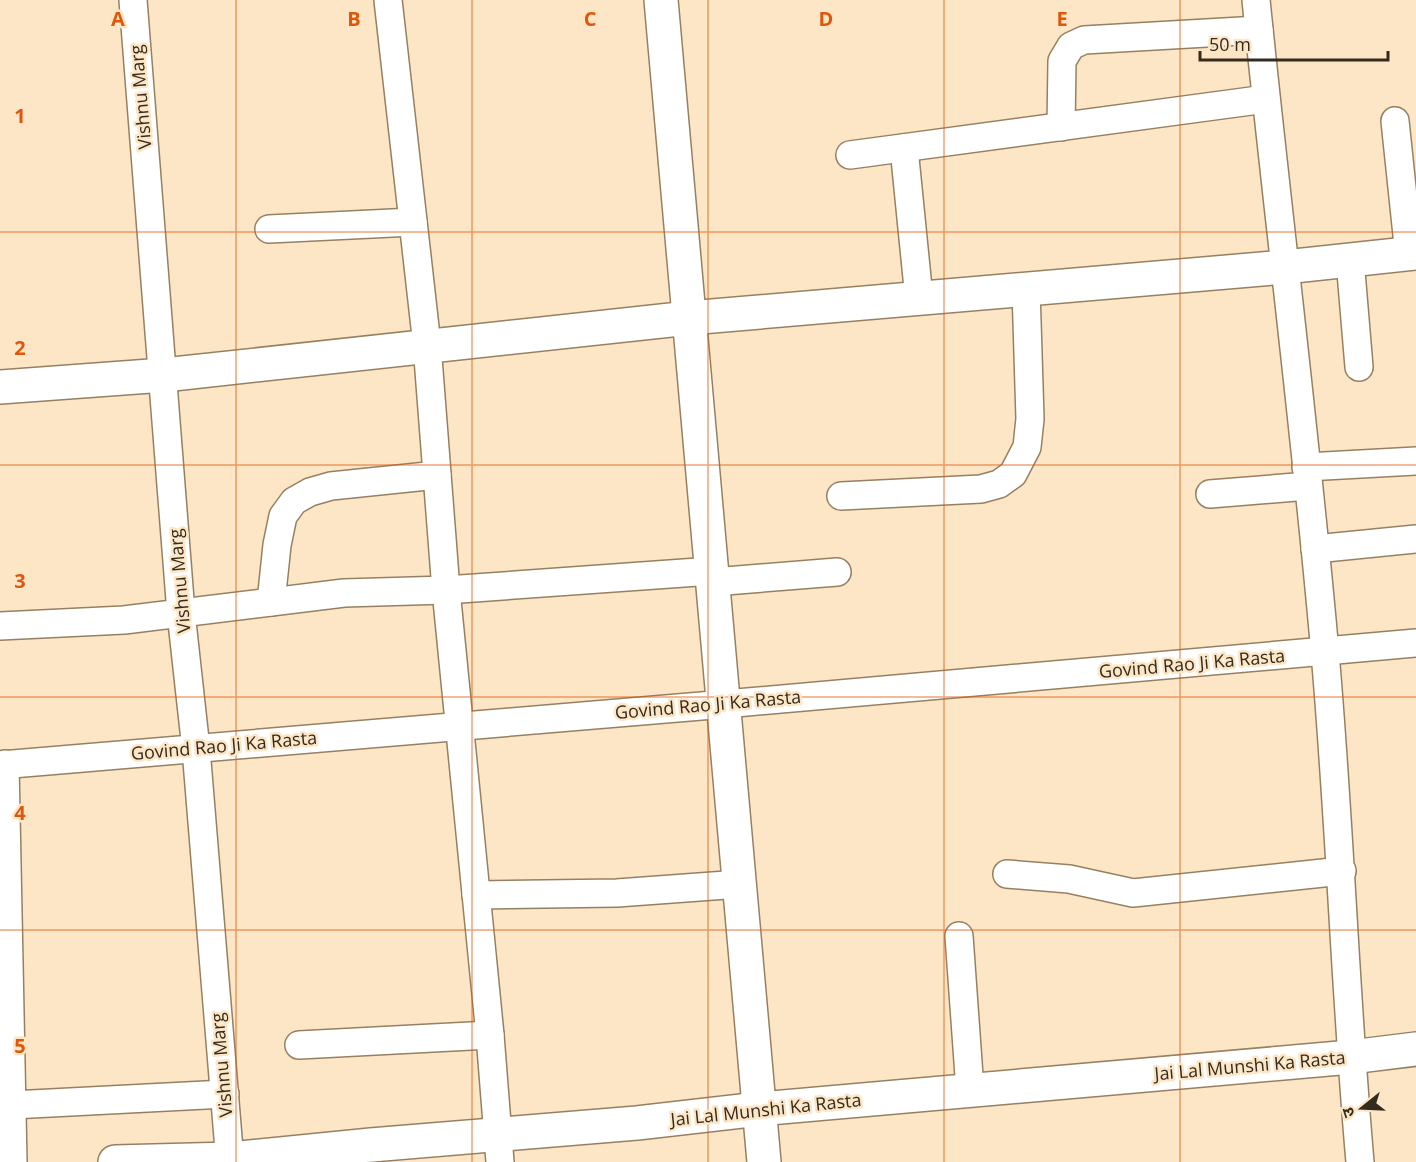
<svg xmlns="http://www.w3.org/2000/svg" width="1416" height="1162" font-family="'Open Sans','Noto Sans Devanagari',sans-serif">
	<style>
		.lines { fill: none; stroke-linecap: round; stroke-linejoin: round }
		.street-casing { stroke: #958062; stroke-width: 30 }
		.secondary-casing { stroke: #958062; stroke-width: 36 }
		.street { stroke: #fff; stroke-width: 27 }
		.secondary { stroke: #fff; stroke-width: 33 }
		.grid { fill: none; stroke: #df570d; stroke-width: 1.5; stroke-opacity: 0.55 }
		.labels { text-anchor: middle; stroke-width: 5; stroke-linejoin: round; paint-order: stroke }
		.street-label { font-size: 18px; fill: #342b1f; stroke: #fde6c5 }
		.grid-label { font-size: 20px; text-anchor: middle; font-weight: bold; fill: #df570d; stroke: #fde6c5; stroke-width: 5; stroke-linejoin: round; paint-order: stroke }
	</style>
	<rect width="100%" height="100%" fill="#fde6c5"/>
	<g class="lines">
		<defs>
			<g id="street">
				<polyline points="133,0 181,613 196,749 230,1162"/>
				<polyline points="388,0 427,345 446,590 490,1035 500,1162"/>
				<path d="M1256,0C1278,218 1306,435 1325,653C1340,823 1345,993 1360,1162"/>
				<polyline points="1395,121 1409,254"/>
				<polyline points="1061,127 1062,61 1071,46 1084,40 1259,30"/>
				<polyline points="904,148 919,298"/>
				<polyline points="850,155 1266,99"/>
				<polyline points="269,229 413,222"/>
				<polyline points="1350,260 1359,367"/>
				<polyline points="1306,467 1416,461"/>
				<polyline points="1210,494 1308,486"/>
				<polyline points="841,496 981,489 999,484 1013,474 1027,447 1030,419 1026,289"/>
				<polyline points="1315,549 1416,539"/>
				<polyline points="713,582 837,572"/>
				<polyline points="271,602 277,545 283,516 294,501 310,492 331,486 437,475"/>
				<polyline points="0,626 124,620 344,593 446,590 712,571"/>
				<polyline points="5,764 13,1162"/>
				<polyline points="0,765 725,704 1416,643"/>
				<polyline points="1007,874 1069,879 1133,893 1342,871"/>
				<polyline points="476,895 617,893 740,884"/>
				<polyline points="959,936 970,1090"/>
				<polyline points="299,1045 490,1035"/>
				<polyline points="12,1105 225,1094"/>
			</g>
			<g id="secondary">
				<polyline points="661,0 764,1162"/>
				<polyline points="0,387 164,375 689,318 1285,267 1416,253"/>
				<polyline points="115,1162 230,1159 371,1145 637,1123 759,1109 1351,1057 1416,1049"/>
			</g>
		</defs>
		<use href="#street" class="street-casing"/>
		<use href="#secondary" class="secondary-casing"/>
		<use href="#street" class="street"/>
		<use href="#secondary" class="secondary"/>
	</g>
	<path class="grid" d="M236,0V1162M472,0V1162M708,0V1162M944,0V1162M1180,0V1162M0,232H1416M0,465H1416M0,697H1416M0,930H1416"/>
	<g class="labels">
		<g class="street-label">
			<text transform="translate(141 97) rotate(-95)" y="6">Vishnu Marg</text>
			<text transform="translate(180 581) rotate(-95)" y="6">Vishnu Marg</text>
			<text transform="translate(1192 664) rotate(-5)" y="6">Govind Rao Ji Ka Rasta</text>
			<text transform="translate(708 705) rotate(-5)" y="6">Govind Rao Ji Ka Rasta</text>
			<text transform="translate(224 746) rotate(-5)" y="6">Govind Rao Ji Ka Rasta</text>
			<text transform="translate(222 1065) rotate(-95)" y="6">Vishnu Marg</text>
			<text transform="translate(1250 1066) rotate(-5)" y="6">Jai Lal Munshi Ka Rasta</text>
			<text transform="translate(766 1110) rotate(-6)" y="6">Jai Lal Munshi Ka Rasta</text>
		</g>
	</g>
	<g class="grid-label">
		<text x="118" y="26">A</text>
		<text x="354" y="26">B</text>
		<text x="590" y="26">C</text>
		<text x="826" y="26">D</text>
		<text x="1062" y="26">E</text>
		<text x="20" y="123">1</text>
		<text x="20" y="355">2</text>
		<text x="20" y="588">3</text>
		<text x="20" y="820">4</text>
		<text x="20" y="1053">5</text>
	</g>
	<g transform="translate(1362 1108) rotate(252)" stroke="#fde6c5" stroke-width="4.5" paint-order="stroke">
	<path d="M0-4.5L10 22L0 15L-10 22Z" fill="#342b1f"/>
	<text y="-9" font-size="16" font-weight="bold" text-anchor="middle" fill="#342b1f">उ</text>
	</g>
	<path d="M1200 51v9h188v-9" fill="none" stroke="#342b1f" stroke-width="3"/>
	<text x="1209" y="51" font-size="18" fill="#342b1f" stroke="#fde6c5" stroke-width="4.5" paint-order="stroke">50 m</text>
</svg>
